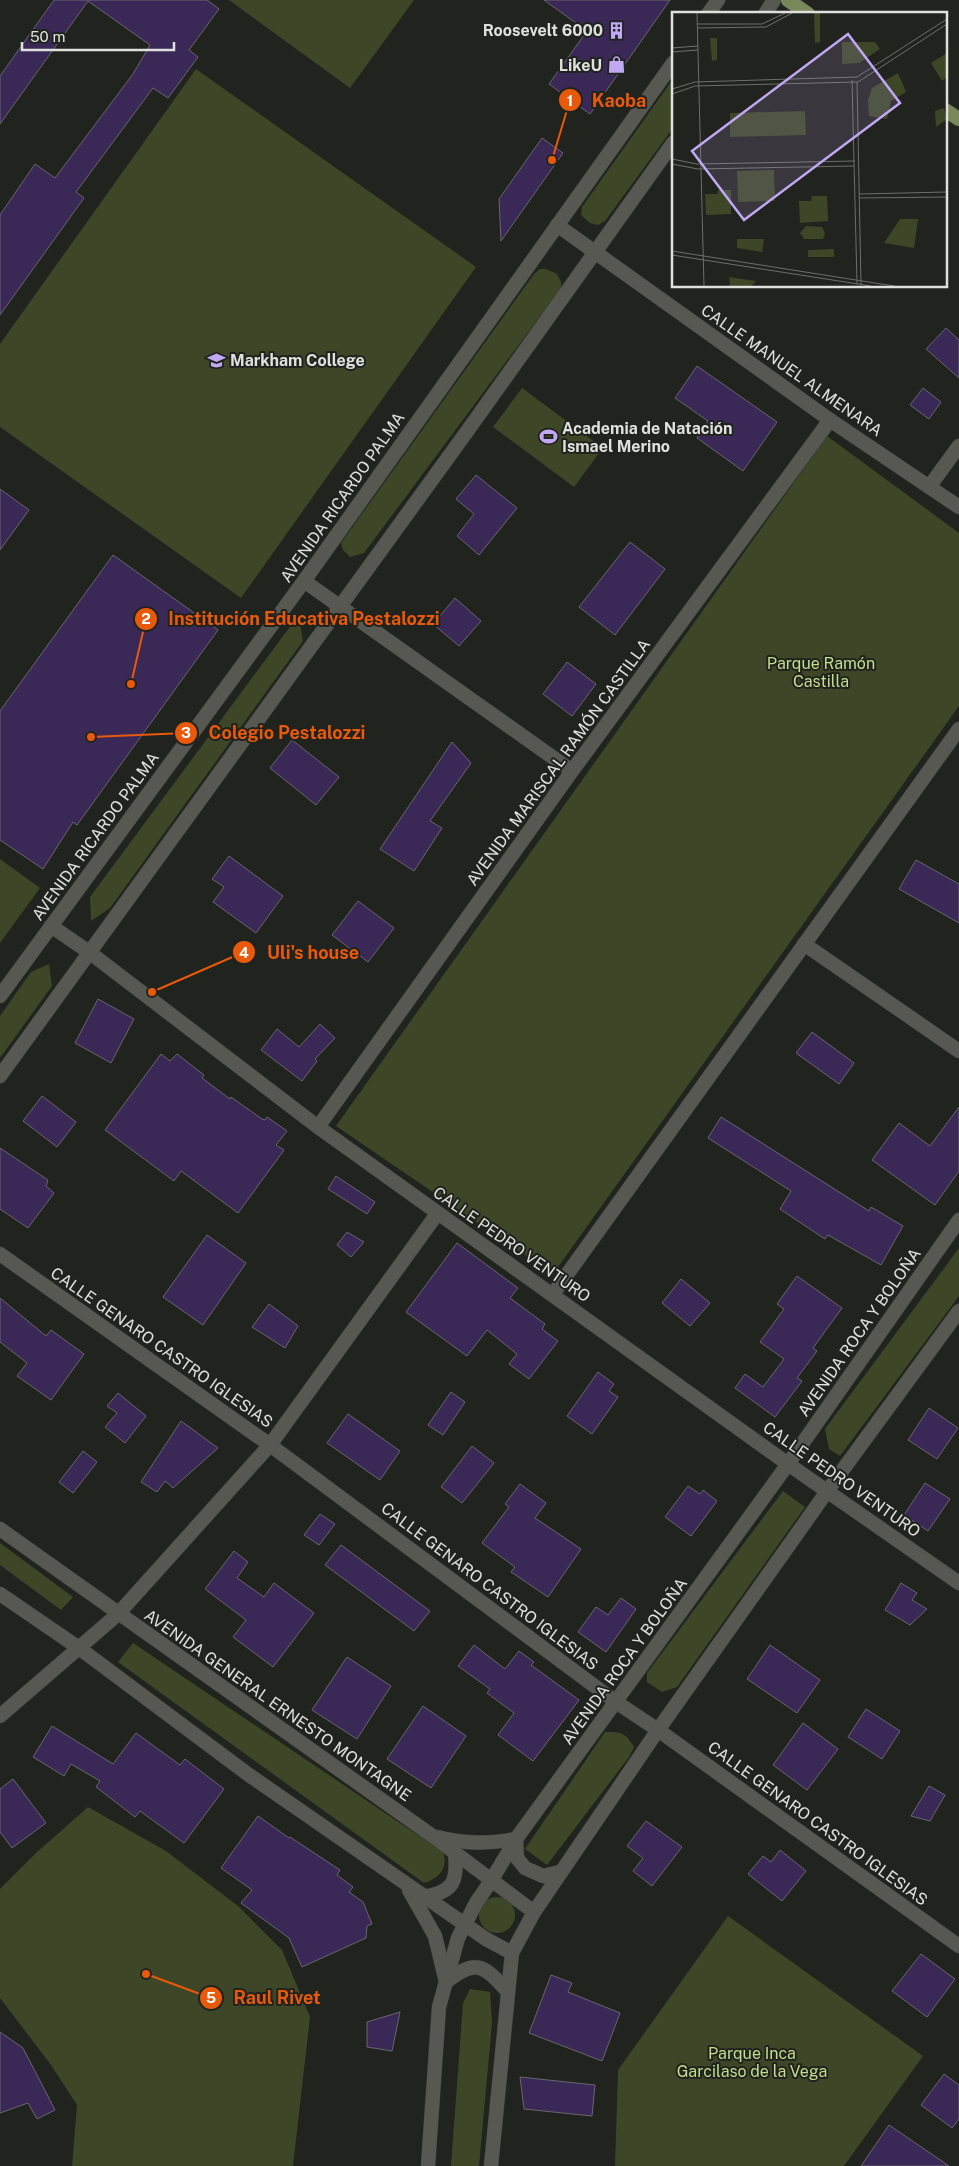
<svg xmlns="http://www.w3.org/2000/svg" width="959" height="2166" font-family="'Public Sans',sans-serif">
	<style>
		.green { fill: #3d4728 }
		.building { fill: #3a2957; stroke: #68666d }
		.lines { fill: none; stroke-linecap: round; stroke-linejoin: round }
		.minor-casing { stroke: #3e403b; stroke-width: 15 }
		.secondary-casing { stroke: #3e403b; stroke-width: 15 }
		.primary-casing { stroke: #3e403b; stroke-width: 15 }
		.minor { stroke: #565851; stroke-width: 14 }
		.secondary { stroke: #565851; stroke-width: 14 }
		.primary { stroke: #79885a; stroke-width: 14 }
		.labels { text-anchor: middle; stroke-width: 4; stroke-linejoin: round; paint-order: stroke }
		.poi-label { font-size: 16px; font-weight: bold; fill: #e0e1dd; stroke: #21231e; text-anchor: end }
		.street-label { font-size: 16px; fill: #e0e1dd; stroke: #21231e }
		.park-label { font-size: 16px; fill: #c2dd8b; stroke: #21231e }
		.inset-road { fill: none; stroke: #6d6f6a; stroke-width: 1 }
		.view { fill: #c0a8f3; fill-opacity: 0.15; stroke: #c0a8f3; stroke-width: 2.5 }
		.inset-edge { fill: none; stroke: #e0e1dd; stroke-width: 2.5 }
		.leader { fill: none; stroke: #e8590c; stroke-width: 2 }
		.callout-dot { fill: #e8590c; stroke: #21231e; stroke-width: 2 }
		.mark-label { font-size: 15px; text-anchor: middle; font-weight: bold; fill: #fff }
		.callout-label { font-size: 18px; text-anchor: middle; font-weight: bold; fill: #e8590c; stroke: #21231e; stroke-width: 4; stroke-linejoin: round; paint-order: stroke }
	</style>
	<rect width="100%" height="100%" fill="#21231e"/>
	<g class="green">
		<polygon points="229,0 414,0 350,88"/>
		<polygon points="196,69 476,267 241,598 0,427 0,344"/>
		<polygon points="673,79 673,128 605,221 598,225 590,223 581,215 582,207"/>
		<polygon points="540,269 546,269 557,274 561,282 561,288 364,553 350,557 343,550 341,543 534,274"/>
		<polygon points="522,388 603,448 574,487 493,427"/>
		<polygon points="827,436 959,533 959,706 553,1274 336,1126"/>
		<polygon points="299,618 303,641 110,908 91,921 90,897 289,628"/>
		<polygon points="0,859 40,888 0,943"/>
		<polygon points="49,964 52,986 0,1058 0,1016 31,972"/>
		<polygon points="959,1248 959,1296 840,1456 829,1449 825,1429"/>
		<polygon points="783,1491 805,1507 677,1687 662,1692 647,1682 647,1673"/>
		<polygon points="0,1543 73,1597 61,1610 0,1565"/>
		<path d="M133,1643L443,1852C449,1868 438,1879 424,1883L118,1662Z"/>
		<path d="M605,1732C623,1732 624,1732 634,1747L629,1757L547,1865L525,1849Z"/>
		<polygon points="88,1807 166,1851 238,1906 282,1950 310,2017 293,2166 72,2166 77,2105 51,2065 0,1998 0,1889 36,1853"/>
		<circle cx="497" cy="1915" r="18"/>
		<polygon points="728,1916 923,2056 844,2166 615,2166 618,2070"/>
		<polygon points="470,1989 490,1992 492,2023 479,2166 451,2166 463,2003"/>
	</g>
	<g class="building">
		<polygon points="54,0 207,0 219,9 189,50 198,57 168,98 153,88 76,192 84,198 0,315 0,215 35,164 55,178 133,74 150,45 88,1 0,124 0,76"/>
		<polygon points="544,0 670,0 590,114 549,84 587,31"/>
		<polygon points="542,138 563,153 501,241 499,199"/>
		<polygon points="946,328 959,340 959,378 926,349"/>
		<polygon points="697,366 777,422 743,471 697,438 708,421 675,398"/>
		<polygon points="923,388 941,402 929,419 910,405"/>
		<polygon points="476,475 517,508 479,555 457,536 474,514 456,499"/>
		<polygon points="0,489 29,510 0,550"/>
		<polygon points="630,542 665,569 615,635 579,607"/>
		<polygon points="113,555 218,630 77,825 73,822 43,869 0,840 0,711"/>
		<polygon points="455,598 481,621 459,646 433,624"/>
		<polygon points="567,662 596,684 572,716 543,694"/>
		<polygon points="292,740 339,777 316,805 270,768"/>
		<polygon points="452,742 471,763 430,821 442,828 414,871 380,849"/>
		<polygon points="229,856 283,896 256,933 213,902 224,887 212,879"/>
		<polygon points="916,860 959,884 959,923 899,889"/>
		<polygon points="358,901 394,928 368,962 332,935"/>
		<polygon points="98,999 134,1019 111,1063 75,1043"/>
		<polygon points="320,1024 335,1038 315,1059 317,1061 302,1081 261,1050 277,1029 299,1047"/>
		<polygon points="812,1032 854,1063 839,1084 796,1053"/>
		<polygon points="161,1054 170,1061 177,1054 204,1075 202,1078 230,1099 231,1097 262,1119 265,1120 267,1117 287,1131 276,1145 284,1150 238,1213 181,1171 174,1181 105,1130"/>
		<polygon points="42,1096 76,1122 57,1147 23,1121"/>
		<polygon points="959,1107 959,1171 935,1205 872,1160 899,1123 930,1146"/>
		<polygon points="721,1117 869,1211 871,1207 903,1226 881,1265 828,1235 825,1239 780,1209 791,1191 708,1138"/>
		<polygon points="0,1148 48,1180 46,1186 54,1193 28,1228 0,1209"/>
		<polygon points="336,1176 375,1202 367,1214 328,1189"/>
		<polygon points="347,1232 364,1242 351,1257 337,1245"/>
		<polygon points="207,1235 246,1263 203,1325 163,1297"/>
		<polygon points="457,1243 518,1288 510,1298 545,1324 542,1329 558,1341 529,1379 509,1364 517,1354 487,1330 467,1356 406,1312"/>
		<polygon points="797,1276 842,1308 813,1348 817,1351 797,1378 802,1381 775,1417 735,1388 745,1374 763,1387 784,1359 760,1342 784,1309 777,1304"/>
		<polygon points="681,1279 710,1303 690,1326 662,1303"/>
		<polygon points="0,1298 46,1336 51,1330 84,1354 51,1400 17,1376 27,1363 0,1342"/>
		<polygon points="269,1304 298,1326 285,1348 252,1327"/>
		<polygon points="598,1372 614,1384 609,1391 618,1397 592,1434 567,1416"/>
		<polygon points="451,1392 465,1402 443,1435 428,1425"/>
		<polygon points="118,1393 146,1416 125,1443 105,1427 117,1413 107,1406"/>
		<polygon points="929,1408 958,1428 937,1459 908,1440"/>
		<polygon points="348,1414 400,1451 380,1480 327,1443"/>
		<polygon points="181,1421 218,1448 173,1488 165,1481 157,1492 141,1482"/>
		<polygon points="472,1446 494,1463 462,1503 441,1487"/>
		<polygon points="83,1451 97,1462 73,1493 59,1482"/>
		<polygon points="925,1483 950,1499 928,1531 904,1515"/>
		<polygon points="520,1484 546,1503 535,1518 581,1549 548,1597 511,1572 515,1567 482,1543 509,1507 505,1504"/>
		<polygon points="688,1486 700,1494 703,1490 717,1501 691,1536 665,1517"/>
		<polygon points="320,1514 335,1524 319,1545 304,1535"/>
		<polygon points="341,1545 430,1611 414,1631 325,1565"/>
		<polygon points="234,1551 248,1562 237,1578 264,1597 274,1583 314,1613 273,1667 233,1637 246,1620 205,1589"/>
		<polygon points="901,1583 917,1593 912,1600 927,1609 910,1625 885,1610"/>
		<polygon points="621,1598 636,1609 606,1652 578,1632 596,1607 608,1615"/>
		<polygon points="474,1645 505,1669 519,1651 534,1662 531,1665 579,1700 533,1761 498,1735 514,1713 487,1693 490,1689 458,1666"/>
		<polygon points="770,1645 820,1680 797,1713 747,1679"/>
		<polygon points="347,1657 391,1686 357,1739 312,1710"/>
		<polygon points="423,1706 466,1736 431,1788 387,1759"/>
		<polygon points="866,1709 900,1731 882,1759 848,1737"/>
		<polygon points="803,1723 838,1749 807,1790 773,1765"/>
		<polygon points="52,1726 113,1764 136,1733 180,1765 185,1759 224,1789 184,1843 140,1811 135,1817 96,1787 100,1781 71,1764 64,1776 33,1757"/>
		<polygon points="13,1779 46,1823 12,1848 0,1832 0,1789"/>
		<polygon points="929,1786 945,1795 930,1821 911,1816"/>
		<polygon points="258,1816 289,1838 290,1837 340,1870 337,1875 353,1887 349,1892 363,1902 372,1924 367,1926 366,1938 302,1967 289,1938 241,1903 252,1890 221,1868"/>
		<polygon points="646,1821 682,1847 652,1886 633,1871 643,1858 627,1846"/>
		<polygon points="780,1850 806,1871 782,1901 748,1874 763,1856 771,1862"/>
		<polygon points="921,1954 955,1979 927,2017 892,1991"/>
		<polygon points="551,1975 572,1983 568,1992 620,2013 602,2061 529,2033"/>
		<polygon points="400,2012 392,2051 367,2047 367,2022"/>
		<polygon points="0,2032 23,2048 55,2110 37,2119 28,2103 0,2113"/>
		<polygon points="944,2074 959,2085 959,2119 952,2128 921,2105"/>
		<polygon points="520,2077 595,2085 592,2116 524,2109"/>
		<polygon points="889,2125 949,2166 861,2166"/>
	</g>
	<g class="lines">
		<defs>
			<g id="minor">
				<polyline points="557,225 830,420 959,507"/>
				<polyline points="929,487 959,446"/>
				<polyline points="304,581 572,771"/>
				<polyline points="51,926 89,952 318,1127 788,1464 959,1583"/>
				<polyline points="804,944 959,1051"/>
				<polyline points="318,1127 572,771 830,420"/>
				<polyline points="0,1254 270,1445 616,1702 658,1730 959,1946"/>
				<polyline points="553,1294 959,729"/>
				<polyline points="0,1716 118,1614 270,1445 437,1214"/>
			</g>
			<g id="secondary">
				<polyline points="708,14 718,0"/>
				<polyline points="765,14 774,0"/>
				<polyline points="0,996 304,581 673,63"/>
				<polyline points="0,1076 468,430 673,143"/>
				<polyline points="0,1529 434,1837 534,1912"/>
				<polyline points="0,1594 79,1648 249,1775 486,1939 512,1953"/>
				<path d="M437,1837C465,1844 488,1844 516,1839L517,1858L525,1868L543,1876L560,1872"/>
				<path d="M409,1890L435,1936L446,1982C476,1958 484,1965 508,1992"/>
				<path d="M424,1897C453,1892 458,1882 455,1853"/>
				<polyline points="428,2166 439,2007 458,1938 476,1903 491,1881 516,1839 788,1464 959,1220"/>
				<polyline points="491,2166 512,1953 534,1912 658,1730 828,1490 959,1311"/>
			</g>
			<g id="primary">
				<polyline points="788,0 808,14"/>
				<polyline points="945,110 959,119"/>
			</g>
		</defs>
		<use href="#minor" class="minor-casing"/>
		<use href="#secondary" class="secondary-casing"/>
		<use href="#primary" class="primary-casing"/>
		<use href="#minor" class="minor"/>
		<use href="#secondary" class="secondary"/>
		<use href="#primary" class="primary"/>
	</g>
	<defs>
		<symbol id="building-bare" viewBox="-9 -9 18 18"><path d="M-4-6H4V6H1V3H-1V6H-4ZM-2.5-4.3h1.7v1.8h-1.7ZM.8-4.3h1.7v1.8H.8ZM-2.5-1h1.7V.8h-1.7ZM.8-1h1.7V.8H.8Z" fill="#c0a8f3" stroke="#21231e" stroke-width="2.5" paint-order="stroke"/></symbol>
		<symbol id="shop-bare" viewBox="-9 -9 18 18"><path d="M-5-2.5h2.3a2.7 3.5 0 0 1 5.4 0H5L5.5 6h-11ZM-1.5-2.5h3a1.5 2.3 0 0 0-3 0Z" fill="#c0a8f3" stroke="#21231e" stroke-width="2.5" paint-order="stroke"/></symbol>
		<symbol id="university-bare" viewBox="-9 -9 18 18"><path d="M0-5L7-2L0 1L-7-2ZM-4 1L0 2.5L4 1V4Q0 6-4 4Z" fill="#c0a8f3" stroke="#21231e" stroke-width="2.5" paint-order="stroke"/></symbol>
		<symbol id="stadium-bare" viewBox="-9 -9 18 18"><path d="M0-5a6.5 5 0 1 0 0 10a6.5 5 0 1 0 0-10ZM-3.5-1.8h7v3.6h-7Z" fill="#c0a8f3" stroke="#21231e" stroke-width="2.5" paint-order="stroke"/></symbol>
	</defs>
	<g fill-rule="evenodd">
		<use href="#building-bare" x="604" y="18" width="25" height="25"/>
		<use href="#shop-bare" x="604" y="52" width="25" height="25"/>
		<use href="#university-bare" x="204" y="348" width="25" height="25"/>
		<use href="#stadium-bare" x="536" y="424" width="25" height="25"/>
	</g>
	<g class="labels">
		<g class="poi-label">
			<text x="603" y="36">Roosevelt 6000</text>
			<text x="602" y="71">LikeU</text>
			<text x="230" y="366" text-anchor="start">Markham College</text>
			<text x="562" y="434" text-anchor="start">Academia de Natación<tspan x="562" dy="18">Ismael Merino</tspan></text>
		</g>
		<g class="street-label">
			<text transform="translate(792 370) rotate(35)" y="6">CALLE MANUEL ALMENARA</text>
			<text transform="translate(342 497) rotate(-55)" y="6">AVENIDA RICARDO PALMA</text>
			<text transform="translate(558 762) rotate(-54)" y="6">AVENIDA MARISCAL RAMÓN CASTILLA</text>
			<text transform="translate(95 836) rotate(-54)" y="6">AVENIDA RICARDO PALMA</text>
			<text transform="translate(512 1244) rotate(35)" y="6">CALLE PEDRO VENTURO</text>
			<text transform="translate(859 1332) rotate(-55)" y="6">AVENIDA ROCA Y BOLOÑA</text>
			<text transform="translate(162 1347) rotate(35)" y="6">CALLE GENARO CASTRO IGLESIAS</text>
			<text transform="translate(842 1479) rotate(35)" y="6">CALLE PEDRO VENTURO</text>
			<text transform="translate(490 1586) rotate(37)" y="6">CALLE GENARO CASTRO IGLESIAS</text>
			<text transform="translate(624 1661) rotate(-54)" y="6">AVENIDA ROCA Y BOLOÑA</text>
			<text transform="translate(278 1705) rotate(35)" y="6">AVENIDA GENERAL ERNESTO MONTAGNE</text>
			<text transform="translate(818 1823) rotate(36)" y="6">CALLE GENARO CASTRO IGLESIAS</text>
		</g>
		<g class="park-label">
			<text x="821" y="669">Parque Ramón<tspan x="821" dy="18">Castilla</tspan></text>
			<text x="752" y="2059">Parque Inca<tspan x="752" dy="18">Garcilaso de la Vega</tspan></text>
		</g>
	</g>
	<g transform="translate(672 12)">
		<rect width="275" height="275" fill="#21231e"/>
		<path d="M142,1H148V30L143,31ZM38,26H45V48L40,49ZM170,30H203L208,37L187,51L170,52ZM275,41V65L270,69L259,51ZM226,61L234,80L219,89L215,107L197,104L196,88L200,76ZM272,96L275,107L264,115L263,99ZM133,99L134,123L58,125V101ZM102,158L103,189L66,190L65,159ZM46,178H59V202L34,203L33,182H46ZM140,184H155L156,209L128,211L127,189H139ZM228,207H246L242,236L212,231ZM134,214L150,215L153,221L151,227H132L128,221ZM65,227H92L90,240L65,236ZM162,237V245H136V238ZM57,265L84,269L79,274H58Z" fill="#3d4728"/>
		<path class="inset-road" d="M25,1L32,274M25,12H90L113,1M25,16L94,15L120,1M0,36L26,34M0,40L26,38M180,68L185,272M185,70L189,273M0,77L23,70L185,65L275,7M0,82L23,74L186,70L275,12M0,147L25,152L183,149M0,152L26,157L182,154M187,182L275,180M187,186L275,185M0,239L222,274M0,243L199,274"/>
		<path class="view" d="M176,22L228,91L72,208L20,139Z"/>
		<rect width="275" height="275" class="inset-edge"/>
	</g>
	<path class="leader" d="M552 160L570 100M131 684L146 619M91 737L186 733M152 992L244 952M146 1974L211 1998"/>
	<g class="callout-dot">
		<circle cx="552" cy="160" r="5"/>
		<circle cx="131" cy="684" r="5"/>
		<circle cx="91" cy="737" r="5"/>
		<circle cx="152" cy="992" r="5"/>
		<circle cx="146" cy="1974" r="5"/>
		<circle cx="570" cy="100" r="12"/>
		<circle cx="146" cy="619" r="12"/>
		<circle cx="186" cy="733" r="12"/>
		<circle cx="244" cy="952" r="12"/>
		<circle cx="211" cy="1998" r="12"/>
	</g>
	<g class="mark-label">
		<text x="570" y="106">1</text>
		<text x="146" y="624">2</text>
		<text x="186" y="738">3</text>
		<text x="244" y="958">4</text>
		<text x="211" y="2003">5</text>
	</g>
	<g class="callout-label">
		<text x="619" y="107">Kaoba</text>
		<text x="304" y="625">Institución Educativa Pestalozzi</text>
		<text x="287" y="739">Colegio Pestalozzi</text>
		<text x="313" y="959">Uli's house</text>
		<text x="277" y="2004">Raul Rivet</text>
	</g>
	<path d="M22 42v8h152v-8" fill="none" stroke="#e0e1dd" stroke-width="2.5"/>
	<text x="30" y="42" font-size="15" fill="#e0e1dd" stroke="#21231e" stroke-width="4" paint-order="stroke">50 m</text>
</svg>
